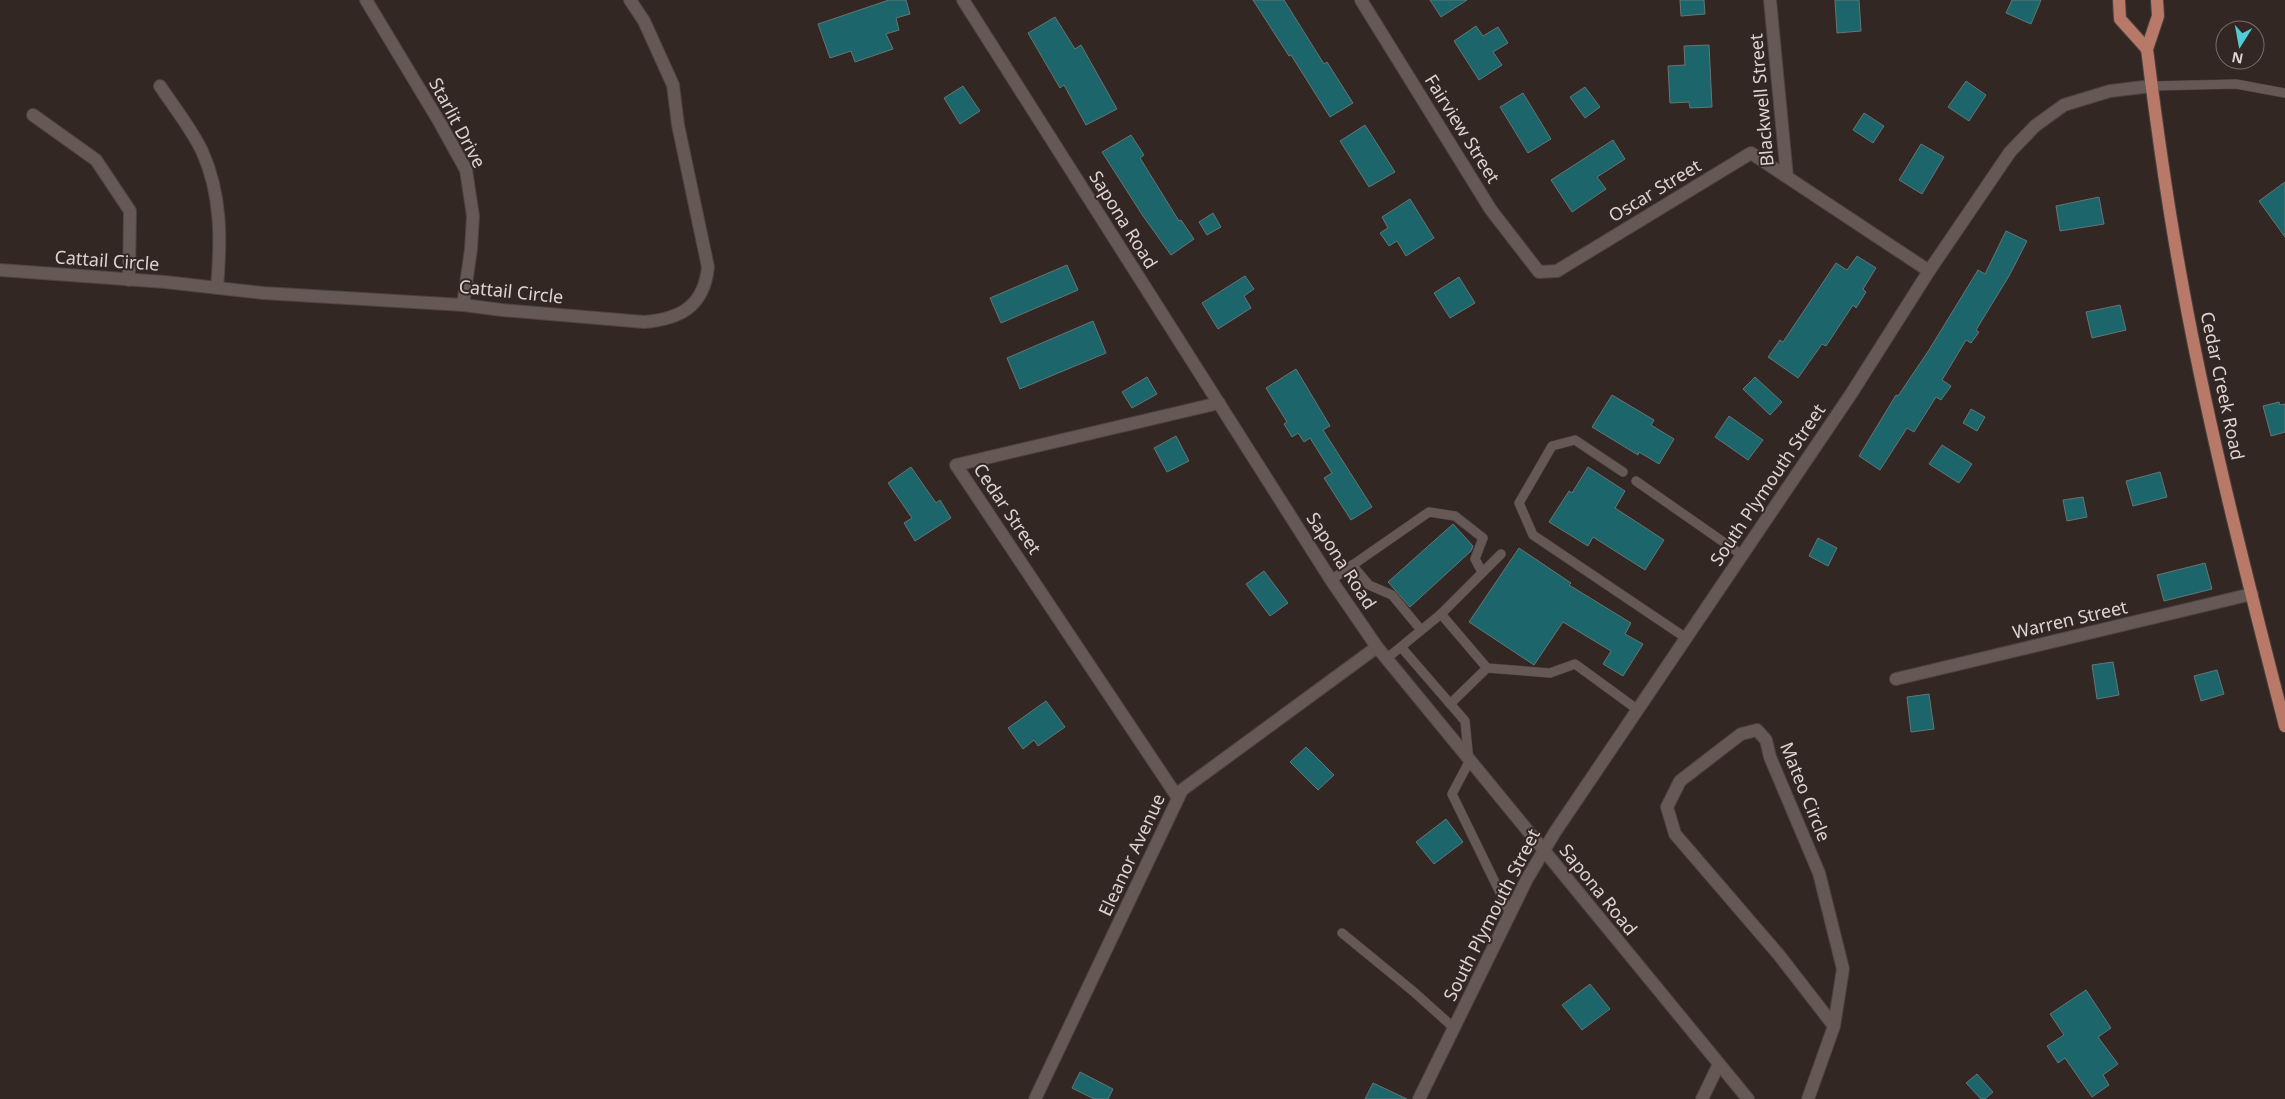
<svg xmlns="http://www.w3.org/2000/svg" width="2285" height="1099" font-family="'Noto Sans',sans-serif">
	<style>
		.building { fill: #1c656a; stroke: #657576 }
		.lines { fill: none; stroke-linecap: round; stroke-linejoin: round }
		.service-casing { stroke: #4c4340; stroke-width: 10 }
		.minor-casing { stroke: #4c4340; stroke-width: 14 }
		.tertiary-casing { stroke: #4c4340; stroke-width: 14 }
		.primary-casing { stroke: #4c4340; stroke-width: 14 }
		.service { stroke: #665854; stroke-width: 9 }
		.minor { stroke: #665854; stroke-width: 12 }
		.tertiary { stroke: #665854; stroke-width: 12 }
		.primary { stroke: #b87968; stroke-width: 12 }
		.labels { text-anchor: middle; stroke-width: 4; stroke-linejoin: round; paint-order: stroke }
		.street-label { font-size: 18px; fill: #dcd4d2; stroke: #332724 }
	</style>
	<rect width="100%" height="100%" fill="#332724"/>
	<g class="building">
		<polygon points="889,0 906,0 910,14 896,18 899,30 886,34 893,49 855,62 851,51 830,58 818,24"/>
		<polygon points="1253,0 1284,0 1324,64 1327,62 1353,103 1330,117 1291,55 1289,56"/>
		<polygon points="1430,0 1467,0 1441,17"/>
		<polygon points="1680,0 1704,0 1705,14 1681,16"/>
		<polygon points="1835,0 1859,0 1861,31 1837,33"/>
		<polygon points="2012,0 2041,0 2031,24 2006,13"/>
		<polygon points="1055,17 1075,49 1081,45 1117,109 1086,125 1064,85 1060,88 1028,33"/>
		<polygon points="1476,26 1483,36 1498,27 1508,43 1493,52 1502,65 1479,80 1454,41"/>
		<polygon points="1709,45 1712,107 1690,108 1689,102 1670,103 1668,66 1685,65 1684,46"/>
		<polygon points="1966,81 1986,95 1969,121 1948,107"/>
		<polygon points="963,86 980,111 960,124 944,98"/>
		<polygon points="1585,87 1600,107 1585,118 1570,97"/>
		<polygon points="1523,93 1551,139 1528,153 1500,107"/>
		<polygon points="1864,113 1884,126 1873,143 1853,130"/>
		<polygon points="1365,125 1395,172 1369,187 1340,141"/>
		<polygon points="1131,135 1144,155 1140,158 1179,221 1181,220 1194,239 1171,255 1143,216 1102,152"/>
		<polygon points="1613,140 1625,159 1597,177 1606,189 1572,212 1551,180"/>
		<polygon points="1921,144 1944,157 1922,194 1899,180"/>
		<polygon points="2285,182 2285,237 2259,201"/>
		<polygon points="2099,197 2104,224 2060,231 2056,206"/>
		<polygon points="1410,199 1434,238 1406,256 1397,241 1389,246 1380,233 1388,228 1382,217"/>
		<polygon points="1213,213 1221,227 1207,235 1199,222"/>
		<polygon points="2006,231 2027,241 2009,276 1976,330 1979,332 1971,343 1966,340 1942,380 1951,386 1941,400 1936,397 1914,432 1907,428 1880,470 1859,456 1896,395 1898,396 1929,350 1978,270 1985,274"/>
		<polygon points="1857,256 1876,268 1863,289 1866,292 1856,308 1853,305 1826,346 1822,344 1798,378 1768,357 1780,340 1783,342 1836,263 1847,270"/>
		<polygon points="1067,265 1078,290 1001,323 990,298"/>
		<polygon points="1245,276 1254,289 1244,296 1251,308 1218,329 1202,303"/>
		<polygon points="1459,277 1475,303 1450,318 1434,293"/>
		<polygon points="2120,305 2126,330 2092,338 2086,312"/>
		<polygon points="1093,321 1106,353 1020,389 1007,358"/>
		<polygon points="1296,369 1330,426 1323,430 1372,507 1351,520 1324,478 1332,473 1310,438 1304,442 1298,433 1292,437 1284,424 1287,422 1266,388"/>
		<polygon points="1147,377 1157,394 1132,408 1122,392"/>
		<polygon points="1755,377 1782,402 1770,415 1743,389"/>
		<polygon points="1612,395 1654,420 1651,425 1674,439 1659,464 1639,452 1638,455 1592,427"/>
		<polygon points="2279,402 2280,405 2285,404 2285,432 2271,436 2263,406"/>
		<polygon points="1971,409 1985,417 1977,431 1963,423"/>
		<polygon points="1729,416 1763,440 1748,460 1715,437"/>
		<polygon points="1176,436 1189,461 1167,472 1154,448"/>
		<polygon points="1942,445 1972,464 1959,483 1929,464"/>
		<polygon points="911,467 936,503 940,500 951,518 915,541 904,523 912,518 888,483"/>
		<polygon points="1588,467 1625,491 1615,508 1664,540 1645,570 1593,537 1588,546 1549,522 1569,491 1572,493"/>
		<polygon points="2160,472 2167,497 2133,506 2126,481"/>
		<polygon points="2083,497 2087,517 2067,521 2063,500"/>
		<polygon points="1453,524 1473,546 1471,551 1410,607 1388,582"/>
		<polygon points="1818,538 1837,548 1828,566 1809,556"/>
		<polygon points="1519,548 1571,583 1569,585 1631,623 1625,634 1643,644 1623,676 1603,664 1611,651 1563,622 1534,665 1469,622"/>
		<polygon points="2205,563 2212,589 2164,601 2157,575"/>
		<polygon points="1264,571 1288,603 1270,616 1246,584"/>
		<polygon points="2113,662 2119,695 2097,699 2092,665"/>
		<polygon points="2217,670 2224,694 2201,701 2194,676"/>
		<polygon points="1929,694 1934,729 1911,732 1907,697"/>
		<polygon points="1046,701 1065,727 1038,746 1034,740 1023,749 1008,728"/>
		<polygon points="1306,747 1334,775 1318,790 1290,762"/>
		<polygon points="1446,819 1463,842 1434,864 1416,842"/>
		<polygon points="1590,984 1610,1009 1582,1030 1562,1005"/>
		<polygon points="2086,990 2111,1028 2098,1037 2118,1064 2103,1075 2109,1085 2092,1097 2065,1058 2058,1063 2047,1046 2064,1035 2050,1014"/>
		<polygon points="1080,1072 1113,1089 1108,1099 1094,1099 1072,1088"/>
		<polygon points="1977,1074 1993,1092 1985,1099 1981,1099 1966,1083"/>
		<polygon points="1373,1083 1407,1099 1365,1099"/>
	</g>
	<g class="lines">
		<defs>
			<g id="service">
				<polyline points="2152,86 2236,84 2285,93"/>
				<polyline points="1623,472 1575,440 1552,446 1519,503 1533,535 1686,638"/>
				<polyline points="1636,481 1742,555"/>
				<polyline points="1352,565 1369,585 1392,595 1421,630"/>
				<polyline points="1331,580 1429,512 1455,516 1483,538 1475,559 1482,572"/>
				<polyline points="1441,614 1501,554"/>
				<polyline points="1401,647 1465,721 1469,762 1452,794 1510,913"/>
				<polyline points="1386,659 1441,614 1487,668 1550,673 1575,664 1638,710"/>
				<polyline points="1450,704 1487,668"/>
				<polyline points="1342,933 1414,992 1454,1028"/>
			</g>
			<g id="minor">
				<polyline points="366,0 440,123 466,170 473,216 471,249 463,305"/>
				<polyline points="1361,0 1491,210 1539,272 1557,271 1751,153 1787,177"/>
				<polyline points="1770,0 1787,177 1929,271"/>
				<path d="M160,86C174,107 191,128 202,151C222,195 221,241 217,288"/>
				<polyline points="33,115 96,160 130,211 129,280"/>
				<path d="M0,270L165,282L263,293L463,305L502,310L644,322C681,319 704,306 708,267L678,125L673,85L644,21L630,0"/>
				<polyline points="1896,679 2252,594"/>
				<polyline points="1178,798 956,465 1219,403"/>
				<polyline points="1035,1099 1182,790 1377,647"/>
				<polyline points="1702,1099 1719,1064"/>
				<polyline points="1808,1099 1834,1026 1843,969 1819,873 1770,757 1766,740 1757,730 1741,734 1680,781 1667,807 1675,834 1779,955 1834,1026"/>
			</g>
			<g id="tertiary">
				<polyline points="963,0 1331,580 1377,647 1748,1099"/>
				<polyline points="1419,1099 1527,879 1555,832 1851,394 1929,271 2010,152 2035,126 2064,105 2110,91 2152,86"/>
			</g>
			<g id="primary">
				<polyline points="2119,0 2120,19 2147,49"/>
				<path d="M2157,0L2158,16L2147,49C2156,121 2166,194 2179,266C2206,420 2246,574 2285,726"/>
			</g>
		</defs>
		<use href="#service" class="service-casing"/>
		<use href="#minor" class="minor-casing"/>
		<use href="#tertiary" class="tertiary-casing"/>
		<use href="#primary" class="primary-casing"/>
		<use href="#service" class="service"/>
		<use href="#minor" class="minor"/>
		<use href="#tertiary" class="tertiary"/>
		<use href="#primary" class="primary"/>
	</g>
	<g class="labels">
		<g class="street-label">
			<text transform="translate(1762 100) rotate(-95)" y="6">Blackwell Street</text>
			<text transform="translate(457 123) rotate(62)" y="6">Starlit Drive</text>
			<text transform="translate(1462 129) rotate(58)" y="6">Fairview Street</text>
			<text transform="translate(1655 191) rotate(-31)" y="6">Oscar Street</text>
			<text transform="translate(1123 220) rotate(58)" y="6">Sapona Road</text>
			<text transform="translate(107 261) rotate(4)" y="6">Cattail Circle</text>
			<text transform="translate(511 292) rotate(6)" y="6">Cattail Circle</text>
			<text transform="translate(2222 386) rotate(78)" y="6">Cedar Creek Road</text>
			<text transform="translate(1768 485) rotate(-56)" y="6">South Plymouth Street</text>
			<text transform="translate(1007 509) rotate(56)" y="6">Cedar Street</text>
			<text transform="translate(1341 561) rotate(57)" y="6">Sapona Road</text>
			<text transform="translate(2070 620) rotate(-13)" y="6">Warren Street</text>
			<text transform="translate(1805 792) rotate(68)" y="6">Mateo Circle</text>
			<text transform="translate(1132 855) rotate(-65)" y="6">Eleanor Avenue</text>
			<text transform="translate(1598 890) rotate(51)" y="6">Sapona Road</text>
			<text transform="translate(1492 915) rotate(-63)" y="6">South Plymouth Street</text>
		</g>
	</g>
	<g transform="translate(2240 45) rotate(191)"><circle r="24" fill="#332724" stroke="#776c6a"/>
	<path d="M0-4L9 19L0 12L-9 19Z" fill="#51ccd4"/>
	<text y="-8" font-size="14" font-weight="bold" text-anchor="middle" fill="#dcd4d2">N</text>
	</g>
</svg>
